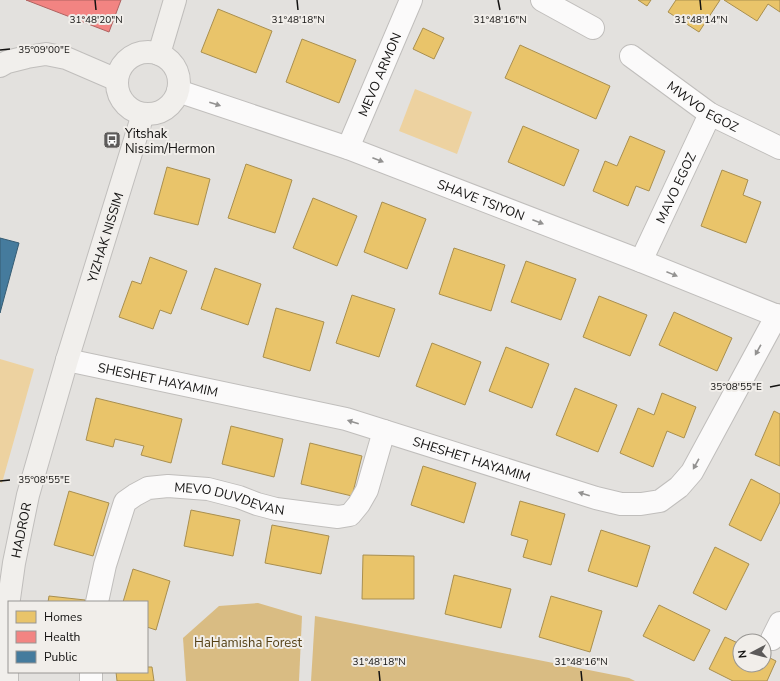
<svg xmlns="http://www.w3.org/2000/svg" width="780" height="681" font-family="'Nunito Sans',sans-serif">
	<style>
		.green { fill: #edd2a0 }
		.forest { fill: #d9bc83 }
		.homes { fill: #e9c46a; stroke: #a98f4f }
		.health { fill: #f28482; stroke: #af6260 }
		.public { fill: #457b9d; stroke: #365c73 }
		.lines { fill: none; stroke-linecap: round; stroke-linejoin: round }
		.street-casing { stroke: #c0bebc; stroke-width: 24 }
		.secondary-casing { stroke: #c0bebc; stroke-width: 24 }
		.street { stroke: #fbfafa; stroke-width: 22 }
		.secondary { stroke: #f1efec; stroke-width: 22 }
		.oneway { fill: #939291 }
		.ticks { fill: none; stroke: #131211; stroke-width: 1.5 }
		.labels { text-anchor: middle; stroke-width: 4; stroke-linejoin: round; paint-order: stroke }
		.street-label { font-size: 13px; fill: #131211; stroke: #f1eeea }
		.poi-label { font-size: 13px; fill: #131211; stroke: #f1eeea; text-anchor: start }
		.park-label { font-size: 13px; fill: #544016; stroke: #f1eeea }
		.ticks-label { font-size: 10px; text-anchor: middle; fill: #131211; stroke: #f1eeea; stroke-width: 4; stroke-linejoin: round; paint-order: stroke }
	</style>
	<rect width="100%" height="100%" fill="#e3e1de"/>
	<g class="green">
		<polygon points="415,89 472,112 457,154 399,131"/>
		<polygon points="0,359 34,369 2,483 0,482"/>
	</g>
	<g class="forest">
		<polygon points="258,603 302,616 299,681 186,681 183,638 219,606"/>
		<polygon points="315,616 629,678 635,681 311,681"/>
	</g>
	<g class="homes">
		<polygon points="638,0 651,0 647,6"/>
		<polygon points="676,0 720,0 699,32 668,12"/>
		<polygon points="724,0 780,0 780,12 768,4 757,21"/>
		<polygon points="218,9 272,31 256,73 201,52"/>
		<polygon points="423,28 444,38 434,59 413,49"/>
		<polygon points="302,39 356,60 339,103 286,82"/>
		<polygon points="520,45 610,86 596,119 505,78"/>
		<polygon points="523,126 579,150 564,186 508,162"/>
		<polygon points="630,136 665,151 649,191 636,186 628,206 593,191 605,161 617,166"/>
		<polygon points="246,164 292,180 275,233 228,218"/>
		<polygon points="167,167 210,179 198,225 154,214"/>
		<polygon points="722,170 748,180 743,195 761,202 746,243 701,226"/>
		<polygon points="313,198 357,216 337,266 293,248"/>
		<polygon points="382,202 426,219 407,269 364,252"/>
		<polygon points="454,248 505,265 491,311 439,294"/>
		<polygon points="150,257 187,271 171,314 160,310 153,329 119,317 132,281 141,284"/>
		<polygon points="526,261 576,279 561,320 511,302"/>
		<polygon points="215,268 261,284 248,325 201,309"/>
		<polygon points="352,295 395,309 379,357 336,343"/>
		<polygon points="599,296 647,315 630,356 583,337"/>
		<polygon points="276,308 324,322 310,371 263,357"/>
		<polygon points="674,312 732,338 717,371 659,345"/>
		<polygon points="432,343 481,362 465,405 416,386"/>
		<polygon points="506,347 549,364 532,408 489,391"/>
		<polygon points="575,388 617,405 598,452 556,435"/>
		<polygon points="662,393 696,407 684,438 667,431 653,467 620,453 638,408 654,415"/>
		<polygon points="96,398 182,419 171,463 141,455 144,446 115,439 113,447 86,440"/>
		<polygon points="774,411 780,414 780,466 755,455"/>
		<polygon points="231,426 283,439 274,477 222,464"/>
		<polygon points="310,443 362,456 352,496 301,484"/>
		<polygon points="423,466 476,483 464,523 411,505"/>
		<polygon points="751,479 780,494 780,502 761,541 729,525"/>
		<polygon points="69,491 109,503 93,556 54,545"/>
		<polygon points="520,501 565,514 551,565 523,557 528,540 511,535"/>
		<polygon points="191,510 240,520 233,556 184,546"/>
		<polygon points="272,525 329,536 321,574 265,563"/>
		<polygon points="601,530 650,546 637,587 588,571"/>
		<polygon points="715,547 749,564 726,610 693,593"/>
		<polygon points="363,555 414,556 414,599 362,599"/>
		<polygon points="133,569 170,581 156,630 147,627 147,602 123,602"/>
		<polygon points="454,575 511,589 501,628 445,614"/>
		<polygon points="49,596 85,600 85,602 48,602"/>
		<polygon points="551,596 602,611 590,652 539,637"/>
		<polygon points="659,605 710,630 694,661 643,636"/>
		<polygon points="725,637 740,644 740,665 764,665 764,655 776,661 767,681 733,681 709,669"/>
		<polygon points="147,667 152,667 154,681 117,681 116,672 147,672"/>
	</g>
	<polygon class="health" points="26,0 121,0 109,32"/>
	<polygon class="public" points="0,238 19,243 0,313"/>
	<g class="lines">
		<defs>
			<g id="street">
				<polyline points="542,0 593,28"/>
				<path id="s1" d="M631,56L710,114L780,148"/>
				<path id="s2" d="M178,91L348,148L641,261L780,317"/>
				<path id="s3" d="M348,148L411,0"/>
				<path id="s4" d="M641,261L710,114"/>
				<path id="s5" d="M67,360L346,419L596,498L621,504H641L660,501L679,487L692,472L777,315"/>
				<path id="s6" d="M97,602L105,565L125,502L135,495L148,488L168,486L208,489L239,497L257,504L276,509L338,517L350,515L359,504L367,490L384,431"/>
				<polyline points="772,639 780,623"/>
				<polyline points="91,672 91,681"/>
			</g>
			<g id="secondary">
				<circle cx="148" cy="83" r="31"/>
				<polyline points="159,54 175,0"/>
				<polyline points="0,66 7,62 27,57 46,54 66,58 117,80"/>
				<path id="s7" d="M7,681V613L14,563L28,495L67,360L143,114"/>
			</g>
		</defs>
		<use href="#street" class="street-casing"/>
		<use href="#secondary" class="secondary-casing"/>
		<use href="#street" class="street"/>
		<use href="#secondary" class="secondary"/>
	</g>
	<defs><path id="oneway-solid" d="M-6-.8H1V-3.2L6.5 0L1 3.2V.8H-6Z"/></defs>
	<g class="oneway">
		<use href="#oneway-solid" transform="translate(215 104) rotate(18)"/>
		<use href="#oneway-solid" transform="translate(378 160) rotate(21)"/>
		<use href="#oneway-solid" transform="translate(538 222) rotate(21)"/>
		<use href="#oneway-solid" transform="translate(672 274) rotate(22)"/>
		<use href="#oneway-solid" transform="translate(758 350) rotate(119)"/>
		<use href="#oneway-solid" transform="translate(353 422) rotate(-163)"/>
		<use href="#oneway-solid" transform="translate(696 464) rotate(119)"/>
		<use href="#oneway-solid" transform="translate(584 494) rotate(-163)"/>
	</g>
	<path class="ticks" d="M95,0L96,10M297,0L298,10M498,0L500,10M700,0L701,10M0,50L10,49M770,387L780,385M0,481L10,480M379,671L380,681M581,671L582,681"/>
	<defs>
		<symbol id="bus-square" viewBox="-11 -11 22 22"><rect x="-9" y="-9" width="18" height="18" rx="4" fill="#5c5a59" stroke="#f1eeea"/><path d="M-5-6H5V4H4V6H2V4H-2V6H-4V4H-5ZM-3.5-4V0h7V-4ZM-3.5 1.2v1.5H-2V1.2ZM2 1.2v1.5H3.5V1.2Z" fill="#fff"/></symbol>
	</defs>
	<g fill-rule="evenodd">
		<use href="#bus-square" x="102" y="130" width="20" height="20"/>
	</g>
	<g class="labels">
		<g class="street-label">
			<text dy="5" stroke="none"><textPath href="#s3" startOffset="80">MEVO ARMON</textPath></text>
			<text dy="5" stroke="none"><textPath href="#s1" startOffset="88">MWVO EGOZ</textPath></text>
			<text dy="5" stroke="none"><textPath href="#s4" startOffset="81">MAVO EGOZ</textPath></text>
			<text dy="5" stroke="none"><textPath href="#s2" startOffset="322">SHAVE TSIYON</textPath></text>
			<text dy="5" stroke="none"><textPath href="#s7" startOffset="457">YIZHAK NISSIM</textPath></text>
			<text dy="5" stroke="none"><textPath href="#s5" startOffset="93">SHESHET HAYAMIM</textPath></text>
			<text dy="5" stroke="none"><textPath href="#s5" startOffset="417">SHESHET HAYAMIM</textPath></text>
			<text dy="5" stroke="none"><textPath href="#s6" startOffset="214">MEVO DUVDEVAN</textPath></text>
			<text dy="5" stroke="none"><textPath href="#s7" startOffset="152">HADROR</textPath></text>
		</g>
		<g class="poi-label">
			<text x="125" y="138">Yitshak<tspan x="125" dy="15">Nissim/Hermon</tspan></text>
		</g>
		<g class="park-label">
			<text x="248" y="647">HaHamisha Forest</text>
		</g>
	</g>
	<g class="ticks-label">
		<text x="96" y="23">31°48'20"N</text>
		<text x="298" y="23">31°48'18"N</text>
		<text x="500" y="23">31°48'16"N</text>
		<text x="701" y="23">31°48'14"N</text>
		<text x="44" y="53">35°09'00"E</text>
		<text x="736" y="390">35°08'55"E</text>
		<text x="44" y="483">35°08'55"E</text>
		<text x="379" y="665">31°48'18"N</text>
		<text x="581" y="665">31°48'16"N</text>
	</g>
	<rect x="8" y="601" width="140" height="72" fill="#f1eeea" stroke="#989693"/>
	<rect x="16" y="611" width="20" height="12" fill="#e9c46a" stroke="#989693"/>
	<text x="44" y="621" font-size="12" fill="#131211">Homes</text>
	<rect x="16" y="631" width="20" height="12" fill="#f28482" stroke="#989693"/>
	<text x="44" y="641" font-size="12" fill="#131211">Health</text>
	<rect x="16" y="651" width="20" height="12" fill="#457b9d" stroke="#989693"/>
	<text x="44" y="661" font-size="12" fill="#131211">Public</text>
	<g transform="translate(752 653) rotate(263)"><circle r="19" fill="#f1eeea" stroke="#989693"/>
	<path d="M0-3L7 15L0 10L-7 15Z" fill="#5c5a59"/>
	<text y="-6" font-size="11" font-weight="bold" text-anchor="middle" fill="#131211">N</text>
	</g>
</svg>
